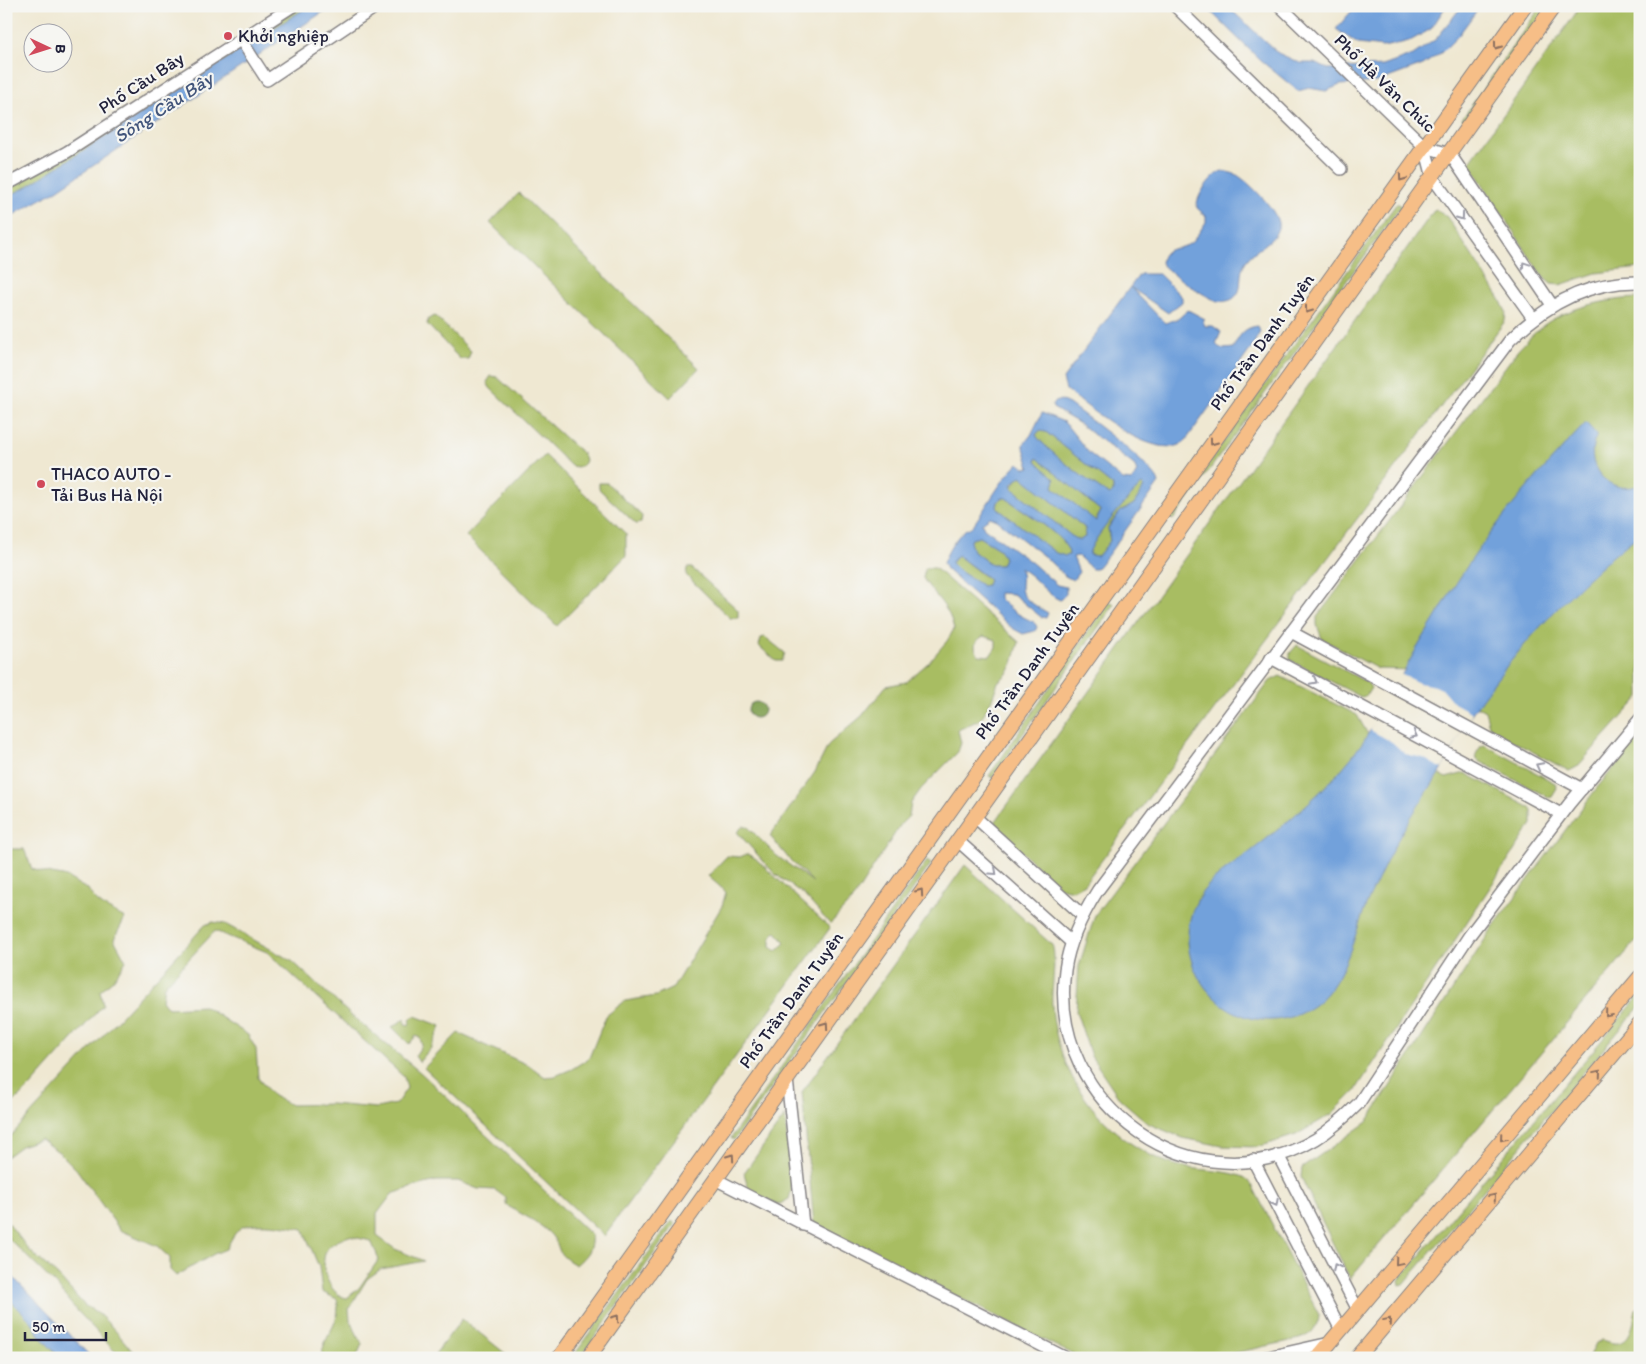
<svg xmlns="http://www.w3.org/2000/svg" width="1646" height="1364" font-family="Itim,sans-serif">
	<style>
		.green { fill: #a8bd62; stroke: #65704e; fill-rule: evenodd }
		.forest { fill: #86a458; stroke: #54634a }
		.water { fill: #72a1db; stroke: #4a628b; fill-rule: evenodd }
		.pier { fill: #efe8d2 }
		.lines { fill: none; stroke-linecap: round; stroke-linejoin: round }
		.minor-casing { stroke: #888586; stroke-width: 14 }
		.major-casing { stroke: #888586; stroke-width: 16 }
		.minor { stroke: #fff; stroke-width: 11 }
		.major { stroke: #f6be87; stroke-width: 14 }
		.oneway { stroke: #8c7061 }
		.oneway2 { stroke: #9c9ca7 }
		.poi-dot { fill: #d1495b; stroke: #f6f6f2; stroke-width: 2 }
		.labels { text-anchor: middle; stroke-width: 4.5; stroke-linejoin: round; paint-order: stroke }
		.poi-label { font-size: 18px; fill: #22223b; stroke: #f6f6f2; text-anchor: start }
		.street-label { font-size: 18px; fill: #22223b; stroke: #f6f6f2 }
		.water-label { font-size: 19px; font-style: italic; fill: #42557b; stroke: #f6f6f2 }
	</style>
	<rect width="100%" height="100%" fill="#f6f6f2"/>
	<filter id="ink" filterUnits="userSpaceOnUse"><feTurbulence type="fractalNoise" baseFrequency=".02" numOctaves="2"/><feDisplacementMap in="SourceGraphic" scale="10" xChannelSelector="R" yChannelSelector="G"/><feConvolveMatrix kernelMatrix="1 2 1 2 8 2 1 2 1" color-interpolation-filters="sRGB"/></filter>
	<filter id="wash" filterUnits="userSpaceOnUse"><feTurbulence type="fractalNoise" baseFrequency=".0096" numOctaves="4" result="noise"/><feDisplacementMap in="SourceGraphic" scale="20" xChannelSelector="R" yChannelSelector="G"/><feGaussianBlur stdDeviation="1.12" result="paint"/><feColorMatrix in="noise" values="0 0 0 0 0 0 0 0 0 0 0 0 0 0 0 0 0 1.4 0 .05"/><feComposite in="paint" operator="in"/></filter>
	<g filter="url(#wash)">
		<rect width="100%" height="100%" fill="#efe8d2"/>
		<g class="green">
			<polygon points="297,6 309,6 25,188 6,197 6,188"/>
			<polygon points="1541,6 1549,6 1466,121 1462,119"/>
			<polygon points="1581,6 1640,7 1640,268 1596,273 1560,285 1551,284 1542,276 1469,163"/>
			<polygon points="519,193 699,368 670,398 490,223"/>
			<polygon points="1397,203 1401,206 1173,520 1169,517"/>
			<polygon points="1435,209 1447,217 1500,299 1506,312 1505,321 1084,884 1073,890 1059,887 993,825"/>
			<path d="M1640,298V697L1577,767L1569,771L1490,729L1485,711L1411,670L1378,669L1322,639L1317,625V617L1518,350C1525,343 1532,335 1540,328C1566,307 1607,299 1640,298Z"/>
			<polygon points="435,316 471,351 468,359 460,359 427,324 428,319"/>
			<polygon points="491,376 497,377 583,454 585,460 583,465 578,467 571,466 490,388 487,382"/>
			<path d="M1039,430L1046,432L1113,486V492L1110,495C1096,488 1041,446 1036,435Z"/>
			<polygon points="545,455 626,534 626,556 557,626 466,536"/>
			<polygon points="1037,457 1101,511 1095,521 1053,487 1054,482 1036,460"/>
			<polygon points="1021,476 1085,528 1085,537 1080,540 1074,538 1012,488 1017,479"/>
			<polygon points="599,483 607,483 642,516 641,523 636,524 599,489"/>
			<path d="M1143,483L1145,487L1134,504L1120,512L1108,527L1110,541L1098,556L1089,555C1089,539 1131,496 1143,483Z"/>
			<path d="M1002,498H1006C1018,508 1071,539 1069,555L1065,556L1056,553L1002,512L997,507L998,502Z"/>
			<polygon points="979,537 999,549 1004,558 1001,565 991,565 973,551 970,542 972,539"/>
			<path d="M957,555L989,580L987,585L982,586C975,580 954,569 951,563Z"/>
			<polygon points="687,568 692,568 738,610 738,618 730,618 686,575"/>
			<path d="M925,568H935L1019,642L1013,663L1008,673L998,682L992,699L981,719L958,730L961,743L958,752L921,789L911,803L909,816L901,824L853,899L830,924L803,894L775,874L737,832L743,826L748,827L777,856L813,882L790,860L770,836L815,772L829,744L862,716L886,686L906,682L928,663L947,641L954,629C948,604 936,599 923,578ZM984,636L996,640V647L990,656L979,655C972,648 975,640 984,636Z"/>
			<polygon points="1109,601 1114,605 992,778 989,776"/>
			<polygon points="765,637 785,653 782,661 776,661 759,646 761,638"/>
			<polygon points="1297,645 1368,683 1371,688 1366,696 1361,697 1290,660 1290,653"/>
			<polygon points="1280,676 1357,715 1370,738 1446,778 1465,773 1529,807 1532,811 1532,824 1355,1091 1332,1114 1296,1135 1258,1147 1222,1146 1183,1138 1149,1124 1120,1099 1091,1056 1076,1011 1079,966 1095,915 1270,681"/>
			<polygon points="1640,736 1640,936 1350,1279 1301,1177 1302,1168 1367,1122 1493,927 1596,789"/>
			<polygon points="1485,745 1555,783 1557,788 1552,796 1548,797 1477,760 1476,754 1481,746"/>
			<path d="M6,849H24L32,869C43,873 52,874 63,876C71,878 79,886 88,889C95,904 110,910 125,918L114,939L126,961L113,980L100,991L103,1005L30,1087L6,1109Z"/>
			<path d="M747,854L755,858L830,928L604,1236L424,1068L458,1033L530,1066L545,1077L555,1076L572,1069L589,1058L606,1016L625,1001L656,996L673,988L722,906L726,892L708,876L727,856L740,857ZM775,931L785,942L781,948L776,951L771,947V938Z"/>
			<polygon points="927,861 931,864 734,1140 731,1138"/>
			<path d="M965,865L1052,945C1057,955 1051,991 1052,1005C1056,1074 1102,1137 1166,1162C1191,1172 1217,1168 1241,1176C1245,1177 1249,1181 1252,1185L1319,1315C1319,1327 1310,1336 1299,1339L1212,1358H1080L814,1225L802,1092Z"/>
			<path d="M213,922L225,924L292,961L352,1016L421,1073L591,1235C593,1249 586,1256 576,1265C553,1252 564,1252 552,1236C541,1223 521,1214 506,1205V1198L495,1190L478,1189L458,1181H436L413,1187L392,1194L377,1214V1236L395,1249L424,1261L381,1269L367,1279L349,1309L350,1320L362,1344L356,1358H321C324,1333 342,1324 337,1299L322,1292L319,1267L303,1229C288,1226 252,1219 239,1229C233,1235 230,1242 226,1249L214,1254L176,1276L170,1270V1258L157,1246L120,1230L77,1170L60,1153L40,1139L21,1146L6,1157V1141L205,925ZM215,931L267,952L404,1077L407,1088L396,1104L377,1108L331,1104L291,1105L273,1096L258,1078L256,1049L248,1035L204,1006L168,1008L162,1000L164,986ZM349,1236L371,1241L379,1259L359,1288L347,1298C329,1296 317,1262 328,1248C333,1242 342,1239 349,1236Z"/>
			<polygon points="1640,995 1640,1006 1404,1284 1400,1285 1399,1280"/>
			<polygon points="415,1016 441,1026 431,1048 419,1062 415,1056 422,1045 420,1038 416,1036 409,1044 392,1027 405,1019 405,1024 409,1025 411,1018"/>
			<polygon points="785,1116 792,1188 789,1199 778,1205 749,1190 744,1173"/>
			<path d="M6,1220L29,1250L58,1276L85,1306C103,1312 125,1343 138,1358H121L71,1304L56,1285L10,1240L6,1235Z"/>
			<polygon points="672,1221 675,1224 580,1358 572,1358"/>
			<polygon points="6,1296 32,1322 39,1335 60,1358 6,1358"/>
			<path d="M1640,1307V1358H1589L1596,1343L1602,1340C1607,1341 1613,1344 1618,1343C1632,1340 1634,1321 1636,1309Z"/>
			<polygon points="462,1319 511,1358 432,1358"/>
		</g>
		<circle class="forest" cx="756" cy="710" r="8"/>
		<g class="water">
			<polygon points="309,6 332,6 54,192 6,219 6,197 25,188"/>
			<polygon points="1205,6 1227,6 1278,53 1300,63 1314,63 1328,69 1383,66 1413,55 1436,39 1462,6 1480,6 1458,36 1442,52 1423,65 1377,82 1340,85 1326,91 1309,88 1298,91 1260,60"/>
			<polygon points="1356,6 1446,6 1431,29 1410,41 1383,47 1358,44 1336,29"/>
			<path d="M1222,171C1227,172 1233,173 1237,175C1249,182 1282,214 1278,228C1274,243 1254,249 1246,261C1237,273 1244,288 1236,296C1232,301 1224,302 1218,301C1208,299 1166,271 1161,263C1163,243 1181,252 1192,242C1197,236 1202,228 1206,222V216L1197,208C1195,197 1212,174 1222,171Z"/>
			<path d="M1140,274H1159L1182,297V302L1168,313L1130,287L1165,323L1179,318L1188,310L1205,319L1203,321L1205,326H1213L1221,332L1216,344C1220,350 1226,349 1233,348C1239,336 1244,327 1258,326L1260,332L1250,350L1184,443C1152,461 1091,409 1066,390L1063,379L1130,287Z"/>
			<path d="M1060,400L1069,404C1084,415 1157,468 1159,483L1108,555L1096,569H1092L1078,556L1073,557L1079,572L1073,580L1065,576L1045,557L997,520L990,517L982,523L984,528L1031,562L1057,585L1066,587V594L1060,600C1045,594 1035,575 1019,568C1023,576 1021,580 1021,588C1021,599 1040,608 1048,613L1046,618L1041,617L1013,594L999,593V598C1009,609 1020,616 1034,622L1037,627L1035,631L1023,634L1012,628L946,569L943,563C948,551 955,538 965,530C968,528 971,528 974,524C989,503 1000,481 1018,463L1026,468L1030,467L1023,445L1031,435L1042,413L1064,422L1089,453L1123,480L1132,481L1137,472L1134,465L1077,422L1053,408L1052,404ZM1039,431L1046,432L1113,486V492L1110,495C1096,488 1041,446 1036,435ZM1037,458L1101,511L1096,521L1053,487L1055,479L1036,461ZM1021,476L1085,528V537L1080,540L1074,538L1012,488L1013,483ZM1143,484L1144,487L1134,504L1120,512L1108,528L1110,541L1098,556L1089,555C1089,542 1133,492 1143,484ZM1002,498H1006C1019,508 1071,539 1069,555L1065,556L1056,553L1002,512L997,507L998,502ZM979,537L999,549L1004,558L1001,565H991L973,551L970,542L972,539ZM957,555L985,576L989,580L987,585L982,586C975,580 954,569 951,563Z"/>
			<path d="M1586,423L1597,435C1581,464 1608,497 1640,485V534C1576,584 1521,643 1474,710C1461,729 1452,752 1440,772C1425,796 1408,820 1395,845C1386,861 1379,879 1370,896C1351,938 1346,994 1299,1014C1229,1043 1162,964 1198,899C1210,878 1232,866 1250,852C1282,827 1313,801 1340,771C1375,733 1396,681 1423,638C1438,614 1452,589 1468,565C1502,514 1544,467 1586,423Z"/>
			<polygon points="6,1270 92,1358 60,1358 39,1335 32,1322 6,1296"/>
		</g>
		<polygon class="pier" points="1400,674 1419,683 1431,685 1442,689 1454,703 1472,713 1442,769 1423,758 1405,754 1392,742 1370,730"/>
	</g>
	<g filter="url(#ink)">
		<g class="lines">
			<defs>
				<g id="minor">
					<polyline points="1175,6 1341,169"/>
					<polyline points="1280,6 1425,147 1450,154 1552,305"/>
					<polyline points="241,40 267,80 377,6"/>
					<polyline points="1425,147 1433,178 1533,318"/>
					<polyline points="6,185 67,152 293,6"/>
					<path d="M1640,282C1588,281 1545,305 1510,340L1098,890C1082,915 1069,941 1065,970C1047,1106 1196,1211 1316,1139C1332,1129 1346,1116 1359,1103L1469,936L1569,804L1640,719"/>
					<polyline points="1291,632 1582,789"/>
					<polyline points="1271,658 1561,814"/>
					<polyline points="974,816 1082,915"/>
					<polyline points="957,840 1071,942"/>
					<polyline points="787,1079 803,1225"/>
					<polyline points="1278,1155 1358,1310"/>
					<polyline points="1253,1160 1341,1330"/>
					<polyline points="715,1179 1066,1358"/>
					<polyline points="1264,1358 1330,1343"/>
				</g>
				<g id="major">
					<polyline points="559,1358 1525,6"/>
					<polyline points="588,1358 1554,6"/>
					<polyline points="1317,1358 1640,977"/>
					<polyline points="1357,1358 1640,1023"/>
				</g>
			</defs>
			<use href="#minor" class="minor-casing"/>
			<use href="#major" class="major-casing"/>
			<use href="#minor" class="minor"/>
			<use href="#major" class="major"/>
		</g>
		<defs><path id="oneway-chevron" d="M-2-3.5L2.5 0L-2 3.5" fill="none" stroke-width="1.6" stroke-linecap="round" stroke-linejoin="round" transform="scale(1.25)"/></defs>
		<g class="oneway">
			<use href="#oneway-chevron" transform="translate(1497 46) rotate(126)"/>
			<use href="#oneway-chevron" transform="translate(1402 178) rotate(126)"/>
			<use href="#oneway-chevron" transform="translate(1308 310) rotate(126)"/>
			<use href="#oneway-chevron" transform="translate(1213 442) rotate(126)"/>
			<use href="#oneway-chevron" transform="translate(920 892) rotate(-55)"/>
			<use href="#oneway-chevron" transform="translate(1608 1014) rotate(130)"/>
			<use href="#oneway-chevron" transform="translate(825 1025) rotate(-55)"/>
			<use href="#oneway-chevron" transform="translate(1598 1073) rotate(-50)"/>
			<use href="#oneway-chevron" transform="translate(1503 1138) rotate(130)"/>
			<use href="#oneway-chevron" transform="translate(731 1157) rotate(-55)"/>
			<use href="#oneway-chevron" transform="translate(1493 1197) rotate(-50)"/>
			<use href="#oneway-chevron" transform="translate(1398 1262) rotate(130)"/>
			<use href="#oneway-chevron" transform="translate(616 1318) rotate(-55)"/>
			<use href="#oneway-chevron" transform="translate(1388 1321) rotate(-50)"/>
		</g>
		<g class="oneway2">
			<use href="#oneway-chevron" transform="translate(1461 217) rotate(55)"/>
			<use href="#oneway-chevron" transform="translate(1525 265) rotate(-124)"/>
			<use href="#oneway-chevron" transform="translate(1314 681) rotate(28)"/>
			<use href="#oneway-chevron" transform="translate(1414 735) rotate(28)"/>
			<use href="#oneway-chevron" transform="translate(1539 766) rotate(-152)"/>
			<use href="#oneway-chevron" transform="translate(994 872) rotate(42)"/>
			<use href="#oneway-chevron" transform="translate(1275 1203) rotate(62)"/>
			<use href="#oneway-chevron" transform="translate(1336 1267) rotate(-117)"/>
		</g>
	</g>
	<g class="poi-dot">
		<circle cx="228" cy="36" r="5"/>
		<circle cx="41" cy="484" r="5"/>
	</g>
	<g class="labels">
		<g class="poi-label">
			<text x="238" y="42">Khởi nghiệp</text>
			<text x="51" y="480">THACO AUTO -<tspan x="51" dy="21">Tải Bus Hà Nội</tspan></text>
		</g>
		<g class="street-label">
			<text transform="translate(141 83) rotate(-33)" y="6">Phố Cầu Bây</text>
			<text transform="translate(1385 83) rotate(44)" y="6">Phố Hà Văn Chúc</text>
			<text transform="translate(1262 342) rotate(-54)" y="6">Phố Trần Danh Tuyên</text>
			<text transform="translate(1027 671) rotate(-54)" y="6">Phố Trần Danh Tuyên</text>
			<text transform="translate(791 1000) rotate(-54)" y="6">Phố Trần Danh Tuyên</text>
		</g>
		<g class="water-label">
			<text transform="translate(163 107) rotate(-33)" y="7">Sông Cầu Bây</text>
		</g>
	</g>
	<rect width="1646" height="1364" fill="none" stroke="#f6f6f2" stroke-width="25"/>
	<g transform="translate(48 48) rotate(94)"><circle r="24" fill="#f6f6f2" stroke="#a1a1a9"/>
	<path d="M0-4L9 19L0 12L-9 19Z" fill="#d1495b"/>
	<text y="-8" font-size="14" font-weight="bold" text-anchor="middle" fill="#22223b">B</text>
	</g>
	<path d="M25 1332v8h81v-8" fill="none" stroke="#22223b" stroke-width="2.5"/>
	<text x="32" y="1332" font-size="15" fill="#22223b" stroke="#f6f6f2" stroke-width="4" paint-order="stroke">50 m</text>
</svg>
